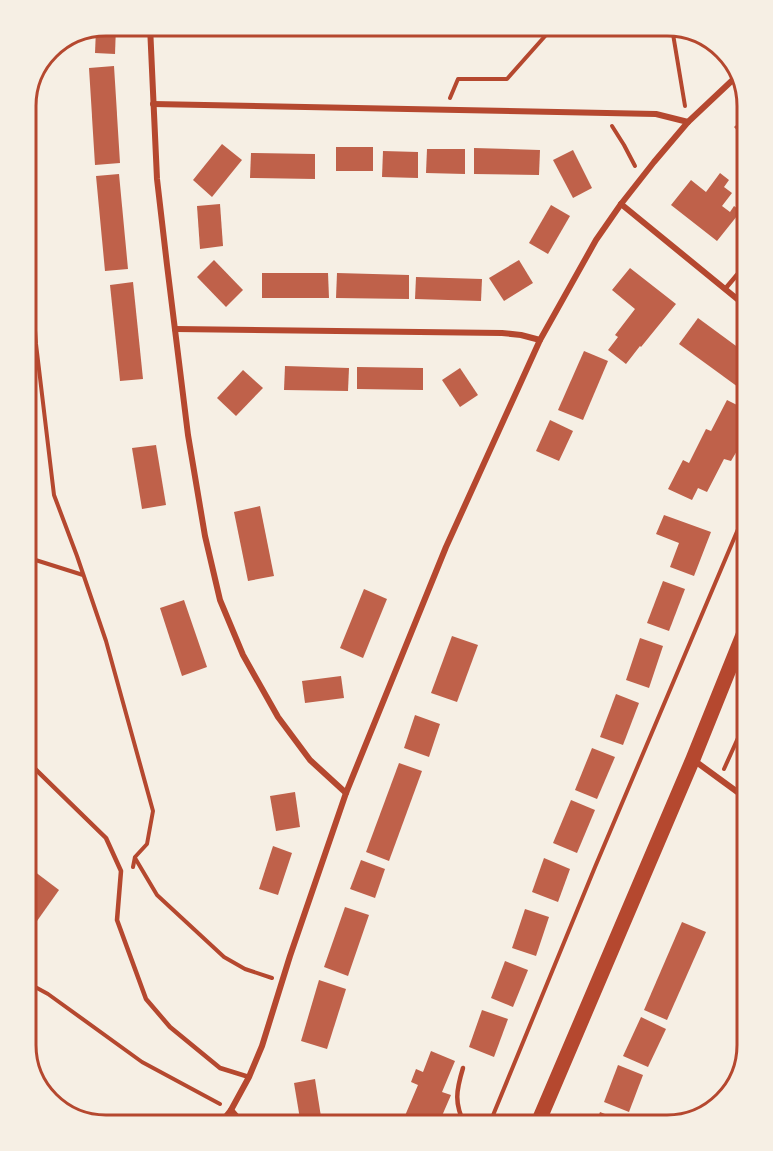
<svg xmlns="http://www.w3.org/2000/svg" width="773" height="1151" font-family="'Work Sans',sans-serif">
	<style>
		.building { fill: #bf614a }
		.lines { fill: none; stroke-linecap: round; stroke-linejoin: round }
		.path { stroke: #b5482f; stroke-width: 4 }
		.service { stroke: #b5482f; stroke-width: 4.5 }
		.minor { stroke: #b5482f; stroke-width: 6 }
		.primary { stroke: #b5482f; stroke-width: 15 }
		.rim { fill: none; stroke: #b5482f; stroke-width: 3 }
	</style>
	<rect width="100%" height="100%" fill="#f6efe4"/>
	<g class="building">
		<polygon points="106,26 116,26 115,54 95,53 96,29"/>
		<polygon points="114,66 120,163 95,165 89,68"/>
		<polygon points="747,115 747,142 734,127"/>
		<polygon points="222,144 242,160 212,197 193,180"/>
		<rect x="336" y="147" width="37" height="24"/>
		<polygon points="474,148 540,150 539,175 474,174"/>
		<polygon points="427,149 465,149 465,174 426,173"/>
		<polygon points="573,150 592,188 573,198 553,160"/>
		<polygon points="383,151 418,152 418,178 382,177"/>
		<polygon points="251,153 315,154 315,179 250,178"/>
		<polygon points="720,173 729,180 724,187 732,193 722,206 730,212 734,206 741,211 717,241 671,205 691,180 706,192"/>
		<polygon points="119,174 128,269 105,271 96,176"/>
		<polygon points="220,204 223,246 200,249 197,206"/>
		<polygon points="551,205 570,216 548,254 529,243"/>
		<polygon points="214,260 243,290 226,307 197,277"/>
		<polygon points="519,260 533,283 504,301 489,278"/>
		<polygon points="630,268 676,304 641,347 640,346 626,364 608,350 618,337 615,335 635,309 612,290"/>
		<polygon points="262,273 328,273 329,298 262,298"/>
		<polygon points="337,273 409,275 409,299 336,298"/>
		<polygon points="416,277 482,279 481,301 415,299"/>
		<polygon points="133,282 143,379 120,381 110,285"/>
		<polygon points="698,318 747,354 747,375 738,387 679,344"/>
		<polygon points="584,351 608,361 583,420 558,410"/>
		<polygon points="285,366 349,368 348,391 284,390"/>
		<polygon points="357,367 423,368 423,390 357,389"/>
		<polygon points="460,368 478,395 460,407 442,380"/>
		<polygon points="243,370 263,388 236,416 217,398"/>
		<polygon points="727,400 747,410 747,434 731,461 724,459 707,492 698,488 692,500 668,489 683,460 689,463 706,429 711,431"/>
		<polygon points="550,420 573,431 559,461 536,451"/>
		<polygon points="156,445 166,505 142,509 132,448"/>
		<polygon points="260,506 274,576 248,581 234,512"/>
		<polygon points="664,515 711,532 694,576 670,567 679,543 656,534"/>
		<polygon points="663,581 685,589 669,631 647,623"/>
		<polygon points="364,589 387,599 363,658 340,648"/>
		<polygon points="184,600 207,667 182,676 160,608"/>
		<polygon points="452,636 478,645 457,702 431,693"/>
		<polygon points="640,638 663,646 649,688 626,680"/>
		<polygon points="341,676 344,698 305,703 302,681"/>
		<polygon points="616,694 639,703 623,745 600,737"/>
		<polygon points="415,715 440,724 429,757 404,748"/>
		<polygon points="592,748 615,757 597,799 575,790"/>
		<polygon points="399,763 422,771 389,861 366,852"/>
		<polygon points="295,792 300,827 276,831 270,796"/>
		<polygon points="571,800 595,810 577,853 553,843"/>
		<polygon points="273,846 292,853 278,895 259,889"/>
		<polygon points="544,858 570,869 558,902 532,892"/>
		<polygon points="361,860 385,869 375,898 350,889"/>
		<polygon points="26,865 59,890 37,921 26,912"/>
		<polygon points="345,907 369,915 348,976 324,967"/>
		<polygon points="525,909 549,917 536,956 512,948"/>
		<polygon points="682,922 706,932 667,1020 644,1010"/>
		<polygon points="505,961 528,970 513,1007 491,998"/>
		<polygon points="319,980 346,989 327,1049 301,1041"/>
		<polygon points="482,1010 508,1019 494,1057 469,1047"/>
		<polygon points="641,1017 666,1029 648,1067 623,1056"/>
		<polygon points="431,1051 455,1061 442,1092 451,1095 438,1125 408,1125 410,1121 404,1118 418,1085 411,1082 416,1069 423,1072"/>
		<polygon points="618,1065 643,1075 629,1112 604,1102"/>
		<polygon points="315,1079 322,1123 301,1125 294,1083"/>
		<polygon points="600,1112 625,1122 624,1125 595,1125"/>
	</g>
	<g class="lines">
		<g class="path">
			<polyline points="570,26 583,32 649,34"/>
			<polyline points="672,28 685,106"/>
			<polyline points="450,98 458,79 507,79 554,26"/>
			<polyline points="612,126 624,145 635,166"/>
			<polyline points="26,209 36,344 54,495 77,556 106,641 153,811 147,844 135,857 133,867"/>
			<polyline points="26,557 83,575"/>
			<polyline points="724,769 747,718"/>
			<polyline points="135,858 157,895 224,957 245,969 272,978"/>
			<polyline points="26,982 48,994 142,1062 220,1104"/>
			<polyline points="489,1125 595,867 747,508"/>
		</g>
		<g class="service">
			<polyline points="725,289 747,263"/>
			<polyline points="26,760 106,838 121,871 117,920 146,999 170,1027 220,1068 249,1077"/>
			<path d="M463,1068C456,1091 454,1103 465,1125"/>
		</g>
		<g class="minor">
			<polyline points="150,26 157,179 167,265 188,435 205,536 220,600 243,655 278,717 310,760 346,793"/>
			<polyline points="153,104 656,114 688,122"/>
			<polyline points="621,204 747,307"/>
			<polyline points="175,329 502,333 521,335 540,340"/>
			<polyline points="695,761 747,799"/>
			<polyline points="231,1110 244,1125"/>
			<polyline points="219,1125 231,1110 249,1077 262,1046 290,956 346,793 446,547 540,340 596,240 621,204 654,162 688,122 739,74"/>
		</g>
		<polyline class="primary" points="537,1125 693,759 747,625"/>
	</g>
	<path d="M0 0H773V1151H0ZM106 36H667A70 70 0 0 1 737 106V1045A70 70 0 0 1 667 1115H106A70 70 0 0 1 36 1045V106A70 70 0 0 1 106 36Z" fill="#f6efe4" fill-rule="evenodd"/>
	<path class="rim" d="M106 36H667A70 70 0 0 1 737 106V1045A70 70 0 0 1 667 1115H106A70 70 0 0 1 36 1045V106A70 70 0 0 1 106 36Z"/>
</svg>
